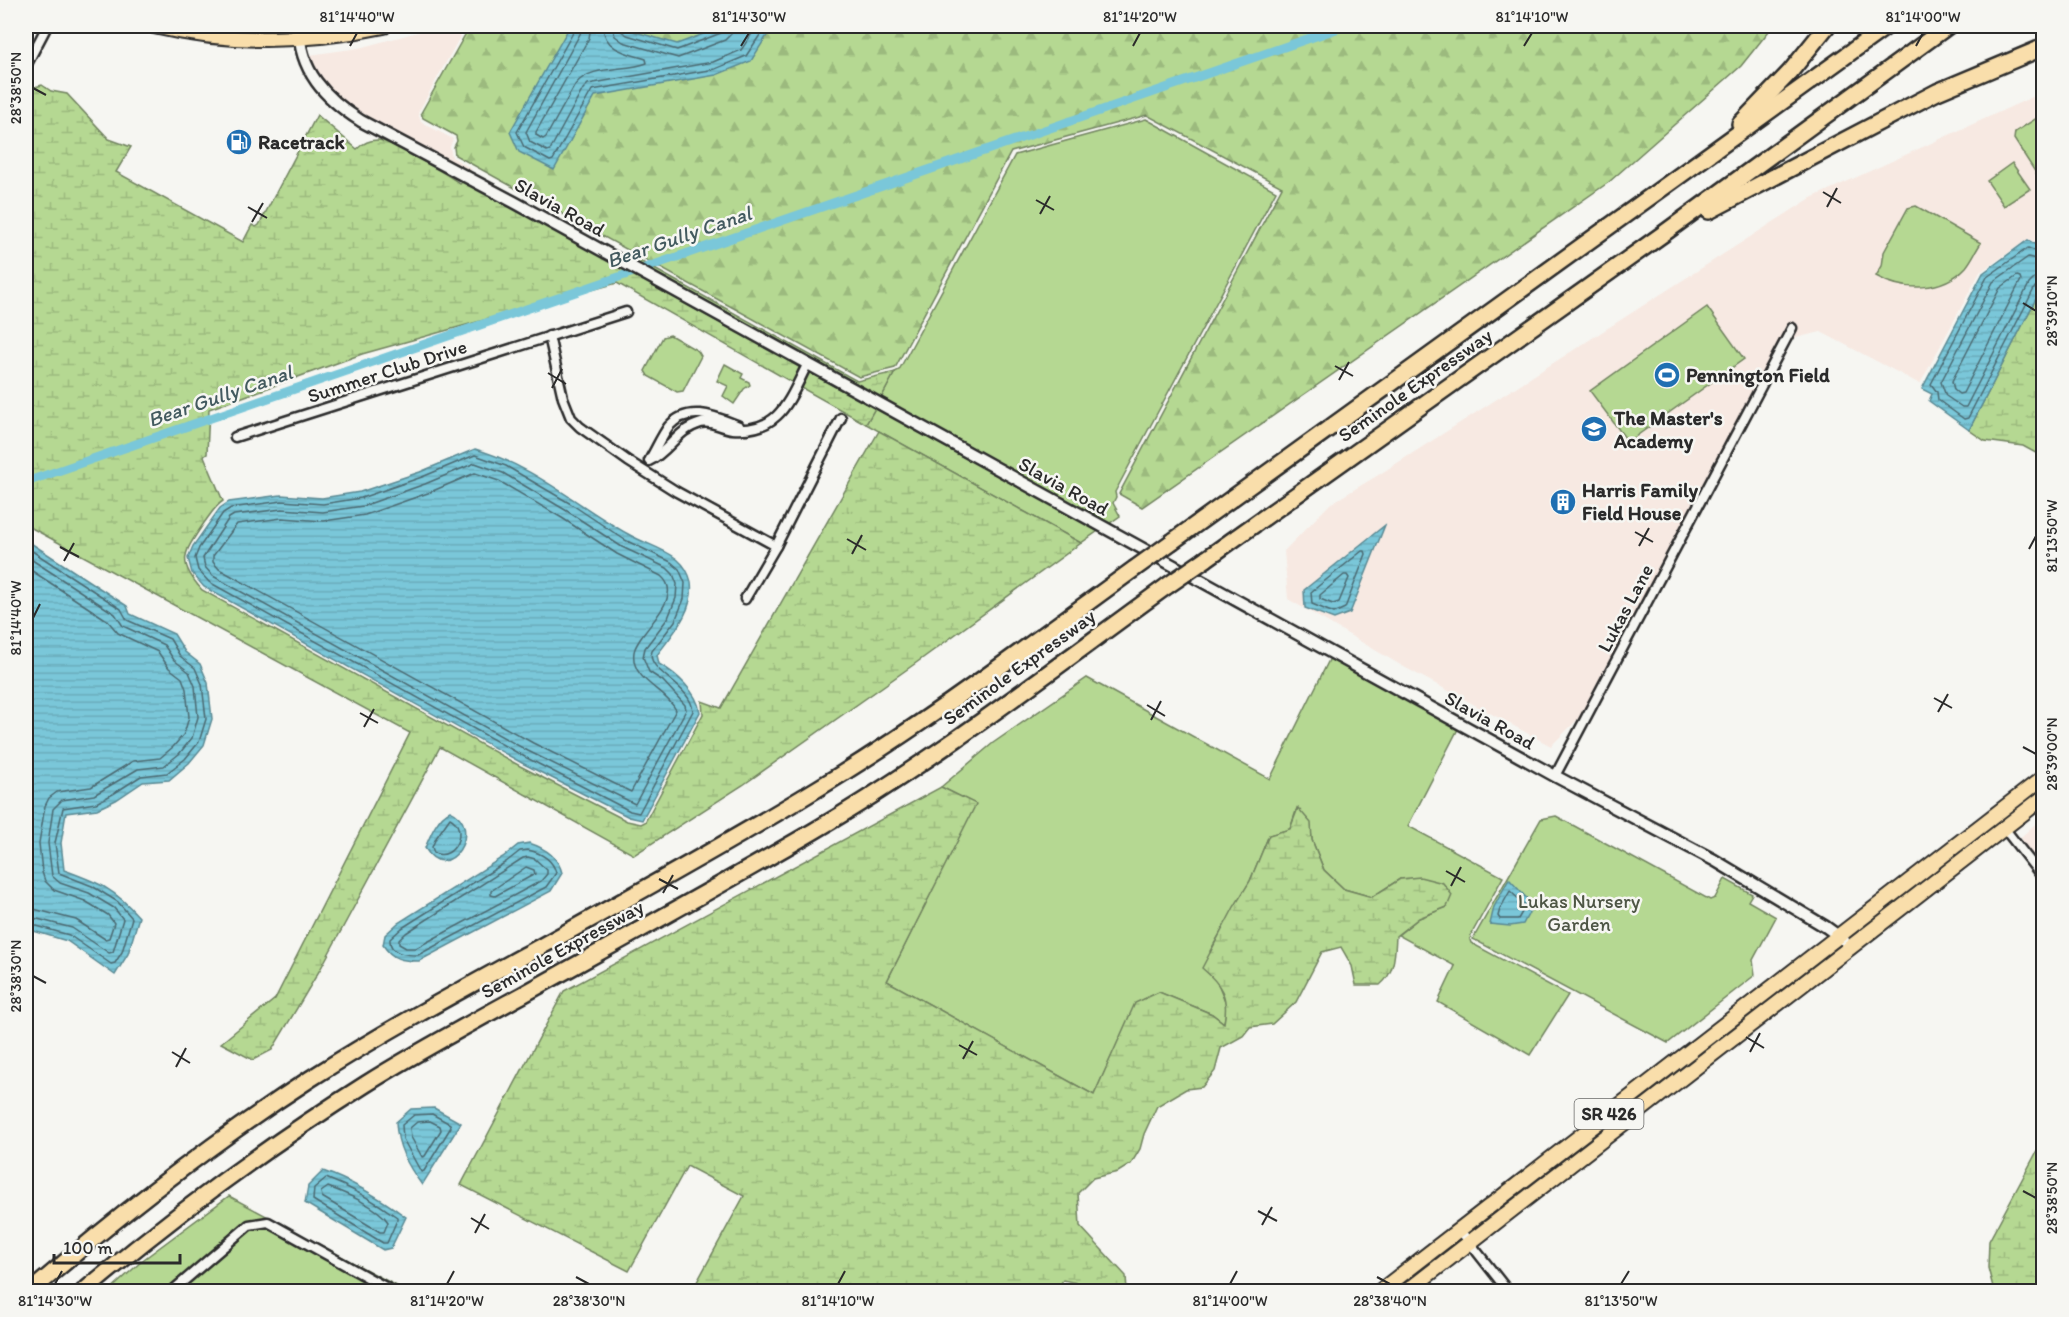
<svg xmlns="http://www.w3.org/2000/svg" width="2069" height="1317" font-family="Itim,sans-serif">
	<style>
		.built { fill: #f7e9e2 }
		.green { fill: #b5d892; stroke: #70825e; stroke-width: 1.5 }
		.forest { fill: url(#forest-firs); stroke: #70825e; stroke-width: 1.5 }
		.wetland { fill: url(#wetland-marsh); stroke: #70825e; stroke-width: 1.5 }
		.water { fill: url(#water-rules); stroke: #5a8993; stroke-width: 1.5 }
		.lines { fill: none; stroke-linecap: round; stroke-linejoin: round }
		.shore { stroke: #4b6971; stroke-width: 1.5 }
		.canal { stroke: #7ac7d9; stroke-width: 9 }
		.minor-casing { stroke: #2b2b2b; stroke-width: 13 }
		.tertiary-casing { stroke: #2b2b2b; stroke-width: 15 }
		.primary-casing { stroke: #2b2b2b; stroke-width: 18 }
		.motorway-casing { stroke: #2b2b2b; stroke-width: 20 }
		.minor { stroke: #f6f6f2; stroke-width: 8 }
		.tertiary { stroke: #f6f6f2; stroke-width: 10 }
		.primary { stroke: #f9deab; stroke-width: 14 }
		.motorway { stroke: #f9deab; stroke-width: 15 }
		.motorway-bridge-casing { stroke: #2b2b2b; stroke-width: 20; stroke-linecap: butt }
		.motorway-bridge { stroke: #f9deab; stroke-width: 15 }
		.ticks { fill: none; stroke: #2b2b2b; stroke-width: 2 }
		.labels { text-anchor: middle; stroke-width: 5; stroke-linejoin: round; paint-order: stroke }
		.shield { fill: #f6f6f2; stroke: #686867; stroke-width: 1.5 }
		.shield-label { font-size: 18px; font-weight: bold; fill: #2b2b2b }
		.poi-label { font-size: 20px; font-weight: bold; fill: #2b2b2b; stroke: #f6f6f2; text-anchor: start }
		.street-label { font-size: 20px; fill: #2b2b2b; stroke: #f6f6f2 }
		.park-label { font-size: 20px; fill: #4e5645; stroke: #f6f6f2 }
		.water-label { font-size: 21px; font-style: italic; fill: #435a5f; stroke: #f6f6f2 }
		.neatline { fill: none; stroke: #2b2b2b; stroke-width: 2 }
		.ticks-label { font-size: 15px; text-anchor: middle; fill: #2b2b2b }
	</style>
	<defs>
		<pattern id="forest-firs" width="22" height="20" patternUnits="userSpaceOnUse" patternTransform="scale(1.5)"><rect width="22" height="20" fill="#b5d892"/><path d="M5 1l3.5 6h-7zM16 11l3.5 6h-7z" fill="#9cba7e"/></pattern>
		<pattern id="wetland-marsh" width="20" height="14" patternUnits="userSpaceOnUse" patternTransform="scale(1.5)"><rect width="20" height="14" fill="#b5d892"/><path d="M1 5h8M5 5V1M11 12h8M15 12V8" fill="none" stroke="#9cba7e"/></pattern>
		<pattern id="water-rules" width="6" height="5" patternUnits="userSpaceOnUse" patternTransform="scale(1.5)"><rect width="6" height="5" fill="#7ac7d9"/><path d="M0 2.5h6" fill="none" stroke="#6aabba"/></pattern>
	</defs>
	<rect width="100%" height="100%" fill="#f6f6f2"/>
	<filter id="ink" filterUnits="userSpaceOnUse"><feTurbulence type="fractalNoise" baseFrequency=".0167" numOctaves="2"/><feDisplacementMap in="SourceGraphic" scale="12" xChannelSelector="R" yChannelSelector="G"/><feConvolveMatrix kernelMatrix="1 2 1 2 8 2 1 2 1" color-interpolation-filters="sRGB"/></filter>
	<g filter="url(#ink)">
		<g class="built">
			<polygon points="440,26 466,26 418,113 421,122 453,139 450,147 452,157 472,169 469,173 363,117 340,102 325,86 312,65 309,55 359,48"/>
			<polygon points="2043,92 2043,246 2029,239 1980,272 1920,384 1821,332 1786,340 1594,703 1551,746 1404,667 1288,599 1284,551 1330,504 1380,474 1811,198"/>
			<polygon points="2043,817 2043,871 2024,847 2021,837"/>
		</g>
		<g class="green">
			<polygon points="2043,114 2043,184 2014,139 2015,132"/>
			<polygon points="1146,119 1276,191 1115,492 1116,497 1113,503 1120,516 1107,525 880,400 895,372 899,370 1015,155"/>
			<polygon points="2012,163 2030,189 2004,206 1987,181"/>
			<path d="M1916,206L1981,243C1976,250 1972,260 1966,267C1943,292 1904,292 1876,276L1882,266L1884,252L1908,208Z"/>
			<polygon points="1707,307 1744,359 1628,442 1590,391"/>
			<polygon points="670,335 698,351 701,356 683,391 677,392 648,376 645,371 663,337"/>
			<polygon points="725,364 743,374 741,378 749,382 750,385 744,389 734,404 723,396 728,386 717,381"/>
			<polygon points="875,408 1098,531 1081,543 866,424"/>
			<polygon points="1330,658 1458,729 1408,826 1503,877 1471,935 1470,940 1471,943 1568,995 1530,1055 1438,1002 1455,966 1398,935 1419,918 1447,907 1400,879 1372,897 1344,889 1324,870 1312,840 1310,823 1297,808 1290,829 1269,835 1250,881 1210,951 1217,981 1227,1006 1224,1023 1212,1014 1159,992 1136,1003 1094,1095 887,981 975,804 941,787 993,743 1087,678 1270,779"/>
			<polygon points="1556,816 1710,900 1715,898 1725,879 1752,894 1748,901 1776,917 1753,960 1755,975 1668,1043 1473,939 1541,819"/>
			<polygon points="229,1196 406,1291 108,1292 144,1259"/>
		</g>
		<polygon class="forest" points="470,26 641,26 675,33 698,26 1773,26 1741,66 1609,182 1142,507 1119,494 1282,187 1147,115 1011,152 895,368 859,377 455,155 454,147 457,141 456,136 423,118 421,113"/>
		<g class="wetland">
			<path d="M42,85L51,91L67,94L109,139L131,147L116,172L243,242L252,225L256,227L259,225L317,115L357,149C362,144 370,140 378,140C388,140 451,176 460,184L463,181L512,207L801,368L793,383L617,283L362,354L209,409L207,454L204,456L223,501C215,506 210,515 204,523C184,553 176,561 202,590L520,766L627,821L641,824L645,822L703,714L702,701L721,708L879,431L1081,543L916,663L743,785L634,855L440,747L321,968L272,1050L253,1060L221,1043L275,999L410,733L26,525V101L35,87Z"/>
			<polygon points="631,256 857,381 895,372 880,400 626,258"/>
			<polygon points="2043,285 2043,457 2023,446 1985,441 1969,430"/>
			<polygon points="808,372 875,408 866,424 800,387"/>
			<path d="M941,787L976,804L887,981L1094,1095L1135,1003L1159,992L1212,1014L1224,1023C1229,997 1222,985 1202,968L1234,907L1250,881L1269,835L1290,829L1298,808L1311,823L1312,840L1324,870L1344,889L1372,897L1400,879L1420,877L1443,883L1452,895L1447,907L1419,918L1396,936C1395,954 1395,973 1380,985H1356L1352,966L1341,947L1322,952L1296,1002L1272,1024L1250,1027L1243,1036L1221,1048L1215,1071L1202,1087L1186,1089L1157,1106L1144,1134L1140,1149L1131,1164L1118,1172L1093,1178L1078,1193L1080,1226L1126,1276L1127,1291H1095L1082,1284L1063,1280L1055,1292L692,1291L744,1196L687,1166L629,1271L461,1185L564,991Z"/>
			<polygon points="2043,1140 2043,1291 1994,1291 1988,1268 1989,1241"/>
		</g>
		<g class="water">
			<polygon points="570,26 622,26 629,30 677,44 725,26 773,26 751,61 716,75 595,96 554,170 519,152 510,132"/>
			<polygon points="2028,240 2043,249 2043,285 1969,430 1929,401 1932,394 1922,389 1983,273"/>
			<path d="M475,449C532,465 577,505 628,534C643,543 663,548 677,559C684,565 689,573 691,582C695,610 672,635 657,655L659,664C677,674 697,692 700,712L642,820L629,817L522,763L204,587L192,573L188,558L193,546L220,508L229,502L281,495L322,498L360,492L420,472Z"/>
			<polygon points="1385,525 1350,613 1334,619 1305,608 1304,590"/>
			<path d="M26,540L127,606L130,614L174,634L185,652L200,664L208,683L212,719L204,745L189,763L169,780L143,782L116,800L97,809L66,813L61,843L64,870C99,883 114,888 139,917L128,954L115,975L67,941L27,929L26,930Z"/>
			<path d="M450,811C486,826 448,887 425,848C430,836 438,816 450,811Z"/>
			<path d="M529,843C545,848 558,856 562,873L551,891L419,961C402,961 392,959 383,945L385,935L398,923L503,857L518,845Z"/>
			<polygon points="1509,879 1533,905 1523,924 1510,926 1490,924 1494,907"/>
			<path d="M434,1108L461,1123L422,1185C407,1165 397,1146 396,1122L411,1109Z"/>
			<path d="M323,1171C354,1182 379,1197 406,1217L391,1248L383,1250L305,1203L308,1186Z"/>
		</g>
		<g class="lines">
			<g class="shore">
				<polyline points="575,26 574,31 517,132 524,147 550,161 553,160 592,90 715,69 746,56 766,26"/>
				<polyline points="582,26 580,34 526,132 530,142 547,151 550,150 583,89 588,84 713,62 741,50 757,26"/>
				<path d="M591,26L589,38L536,132V135L543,139L546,137L575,85C590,64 626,72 647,63L646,59C627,53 604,50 603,26"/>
				<polyline points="612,26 615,36 623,42 678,58 725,40 731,34 732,26"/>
				<polyline points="620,26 621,31 627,35 677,50 721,33 725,26"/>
				<polyline points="2044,254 2028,248 1987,277 1931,384 1937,392 1938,400 1964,419 1968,418 2035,287 2044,284"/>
				<polyline points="2044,261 2028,257 1993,282 1941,382 1946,396 1962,407 1966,407 2029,284 2035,278 2044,276"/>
				<polygon points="2017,276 2020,277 2021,280 1963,393 1959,394 1954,390 1952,381 2000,288"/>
				<path d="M475,455L506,466L571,504L625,540L671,562L679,569L685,583L684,599L675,621L652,651C645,672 691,684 693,711L639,813L630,811L525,757L209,582L198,570L195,558L199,548L223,513L231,508L282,501L323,504L361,498L422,477Z"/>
				<polygon points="475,463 503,473 567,511 622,547 667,568 673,574 677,584 676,598 668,618 645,648 643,657 649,672 663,681 685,705 686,710 635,804 528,751 213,576 205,567 203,558 229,518 234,515 282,509 323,512 363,506 425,484"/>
				<path d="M475,473L499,481L562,518L617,554L661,576C687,598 637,632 634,652C630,680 665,689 676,710L631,792L533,743L219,569L213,562V556L237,524L282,518L324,521L365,515L428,493Z"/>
				<polyline points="26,547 121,609 127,620 170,639 180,656 195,668 202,684 206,719 199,742 185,759 167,773 141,776 113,794 96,803 63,808 55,843 59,873 92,886 118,902 132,918 122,952 115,963 111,964 69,935 26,923"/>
				<polygon points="1362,551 1365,551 1366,554 1345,608 1334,613 1312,604 1311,592"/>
				<polyline points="26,556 115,614 123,626 164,645 174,660 189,672 195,686 198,717 192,738 179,754 164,766 138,769 94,795 62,800 53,809 48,843 52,876 60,883 89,893 114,908 123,919 113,952 109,953 72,928 26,916"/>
				<polyline points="26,567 107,620 118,633 158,652 169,668 182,678 186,689 189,717 184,734 173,747 160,758 133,761 91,787 57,792 49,798 45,806 39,843 42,872 45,881 54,890 85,901 108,915 114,923 109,938 105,939 76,920 26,907"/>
				<polygon points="1344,575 1347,575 1349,578 1339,602 1333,604 1320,599 1320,595"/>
				<path d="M450,818C469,828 455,862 434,853L432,847L436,838Z"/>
				<path d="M528,850C541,853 553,860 556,873L546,887L418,955C406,955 389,954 390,939L402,928L506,862L520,851Z"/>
				<polygon points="528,857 535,859 547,870 547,874 541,881 416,948 406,948 399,944 399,940 406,933 523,858"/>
				<polygon points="526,867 534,870 535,874 495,896 491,895 491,891"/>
				<polygon points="1510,891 1524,904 1525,907 1518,919 1500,919 1498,916 1500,909"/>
				<polygon points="432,1114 450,1124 451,1127 424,1171 421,1172 403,1139 402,1125 414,1115"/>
				<polygon points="430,1121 440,1126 441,1130 425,1156 422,1157 411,1137 410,1128 417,1122"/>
				<path d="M326,1178C352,1188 375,1201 397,1217V1220L387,1243H383L313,1200L314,1188Z"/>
				<path d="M328,1187C345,1193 379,1207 388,1222L384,1232H380L322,1197L321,1192Z"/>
			</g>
			<polyline class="canal" points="26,482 1345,26"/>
			<defs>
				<g id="minor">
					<polyline points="26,66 47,26"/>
					<polyline points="549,336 563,398 571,418 580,427 628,461 677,492 776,546"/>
					<polyline points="235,437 626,312"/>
					<path d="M650,459C656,449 662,435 669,426C689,404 716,417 739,426"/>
					<path d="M649,461C670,451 676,430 701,423C711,420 722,428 732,429C780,433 789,400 807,365"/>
					<polyline points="745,599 776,546 841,418"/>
					<polyline points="1555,776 1792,328"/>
					<polyline points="2004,828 2044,879"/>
					<polyline points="1459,1229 1504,1286 1496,1292"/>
					<polyline points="171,1292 249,1225 268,1222 394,1292"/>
				</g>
				<path id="tertiary" d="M299,26C299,71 325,98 361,121L514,202L1555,776L1714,860L1826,927L1844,940"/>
				<g id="primary">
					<path d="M154,26C229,44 309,42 384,26"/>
					<polyline points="1379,1292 2044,777"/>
					<polyline points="1406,1292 2044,797"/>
				</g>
				<g id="motorway">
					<polyline points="1740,124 1790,72 1827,26"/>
					<polyline points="1709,211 1937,92 2044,47"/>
					<polyline points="1173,541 1887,26"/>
					<polyline points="1206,559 1663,234 1948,26"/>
					<path d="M30,1292C119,1215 211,1143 310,1079C385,1031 463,989 540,947C632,896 723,846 812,792C924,725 1028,646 1134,569"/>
					<path d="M83,1292C173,1216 266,1147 366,1084C417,1052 471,1023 524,994C621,940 718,887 814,831C937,759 1051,670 1167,586"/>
				</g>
			</defs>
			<use href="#minor" class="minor-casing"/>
			<use href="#tertiary" class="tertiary-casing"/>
			<use href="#primary" class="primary-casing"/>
			<use href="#motorway" class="motorway-casing"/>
			<use href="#minor" class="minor"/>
			<use href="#tertiary" class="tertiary"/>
			<use href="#primary" class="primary"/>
			<use href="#motorway" class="motorway"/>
			<defs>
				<g id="motorway-bridge">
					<polyline points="1134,569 1173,541"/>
					<polyline points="1167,586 1206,559"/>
				</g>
			</defs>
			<use href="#motorway-bridge" class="motorway-bridge-casing"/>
			<use href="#motorway-bridge" class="motorway-bridge"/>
		</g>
	</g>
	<path class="ticks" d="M350,46L357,33M741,46L749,33M1133,46L1140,33M1524,46L1532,33M1916,46L1923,33M33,88L46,95M1823,192L1841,203M1036,200L1054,210M248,207L267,218M1827,207L1837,188M1040,214L1050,196M252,222L263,203M2023,303L2036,311M1335,366L1353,376M548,373L566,384M1339,380L1349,362M552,388L562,369M1635,532L1653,542M847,539L866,550M1639,546L1649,528M60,547L79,557M2029,549L2036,536M852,554L862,535M64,561L74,543M33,618L40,604M1934,698L1952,708M1147,705L1165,716M1938,712L1948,694M360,713L378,723M1151,720L1161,701M364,727L374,709M2023,747L2036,754M1446,871L1465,882M659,879L678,889M1451,886L1461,867M663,893L673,875M33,976L46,983M1746,1037L1764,1048M959,1045L977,1055M172,1052L190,1063M1750,1052L1760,1033M963,1059L973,1041M176,1067L186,1048M2023,1191L2036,1198M1258,1211L1277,1221M471,1218L489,1229M1262,1225L1272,1207M475,1233L485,1214M576,1277L589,1284M1377,1277L1390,1284M55,1284L62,1271M447,1284L454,1271M838,1284L845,1271M1230,1284L1237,1271M1621,1284L1629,1271"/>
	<defs>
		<symbol id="fuel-disc" viewBox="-11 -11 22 22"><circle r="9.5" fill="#1f6fb2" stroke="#f6f6f2"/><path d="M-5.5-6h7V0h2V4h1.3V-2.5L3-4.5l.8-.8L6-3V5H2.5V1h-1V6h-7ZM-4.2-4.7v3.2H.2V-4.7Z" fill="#fff"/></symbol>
		<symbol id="stadium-disc" viewBox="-11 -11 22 22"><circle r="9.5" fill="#1f6fb2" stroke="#f6f6f2"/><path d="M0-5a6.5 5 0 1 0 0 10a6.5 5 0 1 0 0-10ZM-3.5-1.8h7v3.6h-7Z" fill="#fff"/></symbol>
		<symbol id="school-disc" viewBox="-11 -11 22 22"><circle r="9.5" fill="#1f6fb2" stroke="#f6f6f2"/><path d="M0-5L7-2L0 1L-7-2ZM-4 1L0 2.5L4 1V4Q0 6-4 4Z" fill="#fff"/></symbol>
		<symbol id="building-disc" viewBox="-11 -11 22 22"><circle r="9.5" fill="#1f6fb2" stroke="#f6f6f2"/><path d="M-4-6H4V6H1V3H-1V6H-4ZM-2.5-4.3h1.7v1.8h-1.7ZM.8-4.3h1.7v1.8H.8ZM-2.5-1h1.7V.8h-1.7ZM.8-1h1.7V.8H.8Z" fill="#fff"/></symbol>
	</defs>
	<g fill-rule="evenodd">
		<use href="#fuel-disc" x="224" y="127" width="30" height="30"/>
		<use href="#stadium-disc" x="1652" y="360" width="30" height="30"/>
		<use href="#school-disc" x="1579" y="414" width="30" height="30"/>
		<use href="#building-disc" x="1548" y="487" width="30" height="30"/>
	</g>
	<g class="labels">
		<rect class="shield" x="1574.5" y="1099" width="69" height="30" rx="4.5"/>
		<g class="shield-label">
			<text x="1609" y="1120">SR 426</text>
		</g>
		<g class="poi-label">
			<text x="258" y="149">Racetrack</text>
			<text x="1686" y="382">Pennington Field</text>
			<text x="1614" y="425">The Master's<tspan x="1614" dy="23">Academy</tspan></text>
			<text x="1582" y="497">Harris Family<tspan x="1582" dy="23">Field House</tspan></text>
		</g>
		<g class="street-label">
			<text transform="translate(560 207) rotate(29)" y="7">Slavia Road</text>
			<text transform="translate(387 371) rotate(-18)" y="7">Summer Club Drive</text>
			<text transform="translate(1415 385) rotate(-35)" y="7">Seminole Expressway</text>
			<text transform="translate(1064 486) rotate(29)" y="7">Slavia Road</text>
			<text transform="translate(1625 608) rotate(-62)" y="7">Lukas Lane</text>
			<text transform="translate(1019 667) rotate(-36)" y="7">Seminole Expressway</text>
			<text transform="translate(1490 720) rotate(29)" y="7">Slavia Road</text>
			<text transform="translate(562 949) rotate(-29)" y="7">Seminole Expressway</text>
		</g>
		<g class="park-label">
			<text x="1579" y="908">Lukas Nursery<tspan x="1579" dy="23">Garden</tspan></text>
		</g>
		<g class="water-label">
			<text transform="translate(679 237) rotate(-19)" y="7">Bear Gully Canal</text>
			<text transform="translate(220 396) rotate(-19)" y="7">Bear Gully Canal</text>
		</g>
	</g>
	<rect width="2069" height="1317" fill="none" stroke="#f6f6f2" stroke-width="66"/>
	<path d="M54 1254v9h126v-9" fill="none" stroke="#2b2b2b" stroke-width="3"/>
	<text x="63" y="1254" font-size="18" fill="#2b2b2b" stroke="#f6f6f2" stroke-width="4.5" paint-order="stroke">100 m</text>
	<rect x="33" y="33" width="2003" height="1251" class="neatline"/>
	<g class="ticks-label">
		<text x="357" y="22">81°14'40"W</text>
		<text x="749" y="22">81°14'30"W</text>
		<text x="1140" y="22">81°14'20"W</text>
		<text x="1532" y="22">81°14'10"W</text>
		<text x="1923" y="22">81°14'00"W</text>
		<text transform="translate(16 88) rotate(-90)" y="5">28°38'50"N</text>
		<text transform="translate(2052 311) rotate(-90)" y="5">28°39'10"N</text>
		<text transform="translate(2052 536) rotate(-90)" y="5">81°13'50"W</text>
		<text transform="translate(16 618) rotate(-90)" y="5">81°14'40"W</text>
		<text transform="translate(2052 754) rotate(-90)" y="5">28°39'00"N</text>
		<text transform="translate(16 976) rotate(-90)" y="5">28°38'30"N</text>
		<text transform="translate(2052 1198) rotate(-90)" y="5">28°38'50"N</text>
		<text x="55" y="1306">81°14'30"W</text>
		<text x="447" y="1306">81°14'20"W</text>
		<text x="589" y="1306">28°38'30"N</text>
		<text x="838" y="1306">81°14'10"W</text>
		<text x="1230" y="1306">81°14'00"W</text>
		<text x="1390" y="1306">28°38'40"N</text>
		<text x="1621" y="1306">81°13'50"W</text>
	</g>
</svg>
